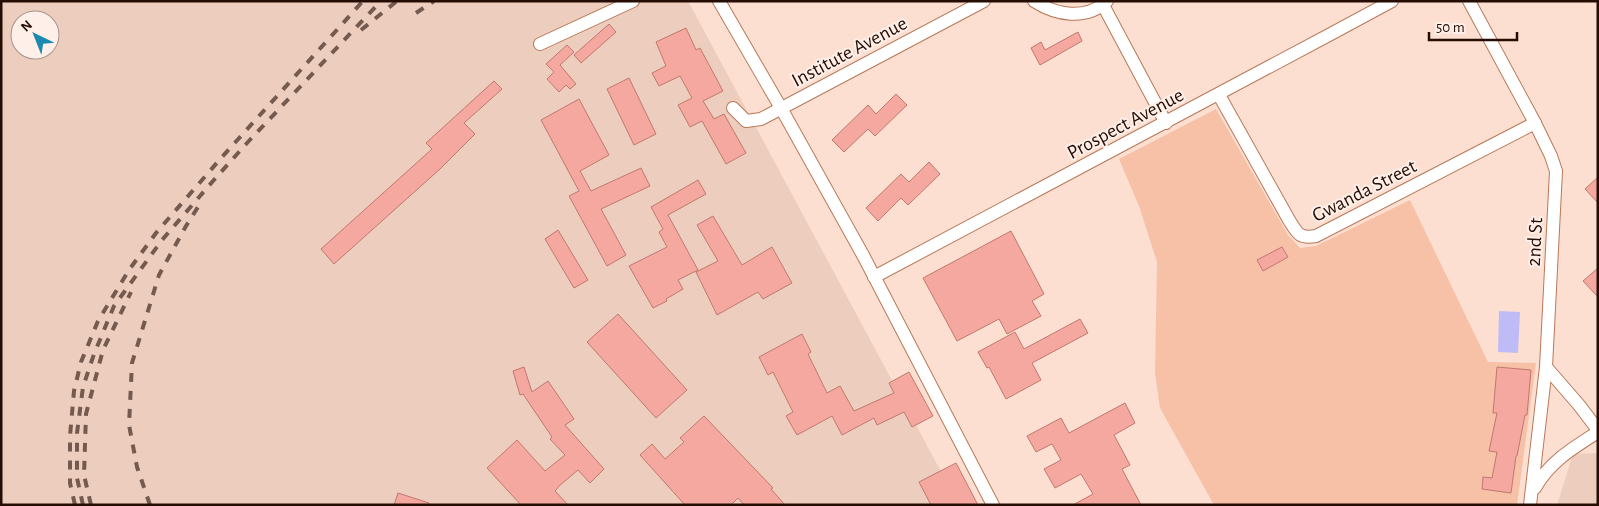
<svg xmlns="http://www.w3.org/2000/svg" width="1599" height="506" font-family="'Alegreya Sans',sans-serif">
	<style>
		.built { fill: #edcebe; fill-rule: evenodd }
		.green { fill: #f6c1a7 }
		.water { fill: #bfbbf6 }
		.building { fill: #f5a89f; stroke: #c0786f }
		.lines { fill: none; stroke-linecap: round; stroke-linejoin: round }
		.street-casing { stroke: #b87858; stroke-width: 14 }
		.street { stroke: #fff; stroke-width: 12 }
		.rail { stroke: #755b4f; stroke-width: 4; stroke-dasharray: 9 9; stroke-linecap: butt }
		.labels { text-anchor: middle; stroke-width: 4; stroke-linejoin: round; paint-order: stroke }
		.street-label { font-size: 20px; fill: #250d03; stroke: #feefe8 }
	</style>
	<rect width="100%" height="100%" fill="#fcdfd1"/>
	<g class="built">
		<path d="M1,1H688L959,505H1ZM20,20H50V50H20Z"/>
		<polygon points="1598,453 1598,505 1557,505 1573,454"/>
	</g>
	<polygon class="green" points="1216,109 1288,235 1300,248 1316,246 1410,200 1488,362 1536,363 1517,505 1214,505 1160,408 1155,373 1157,262 1139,206 1119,159"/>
	<polygon class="water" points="1499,311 1520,312 1518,353 1498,352"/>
	<g class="building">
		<polygon points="609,24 616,32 581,63 574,55"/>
		<polygon points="686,28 696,50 700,48 723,91 703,101 714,119 724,114 746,153 726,164 702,121 690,127 678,105 692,98 680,76 659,86 652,73 666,66 656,42"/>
		<polygon points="1078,32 1082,41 1040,65 1031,48 1041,42 1045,50"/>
		<polygon points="567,45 574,52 560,65 576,84 570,89 566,85 559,92 547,79 554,72 546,64"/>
		<polygon points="629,78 656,134 634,145 607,89"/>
		<polygon points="494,81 502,89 464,123 475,134 440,169 334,264 321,249 432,149 426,143"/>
		<polygon points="896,94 907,105 875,136 868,129 844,152 832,140 868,105 876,114"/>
		<polygon points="579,99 609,155 580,171 591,191 641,168 650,186 601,209 626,255 607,266 569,196 579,191 541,120"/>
		<polygon points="929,162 940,174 908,205 901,198 878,221 866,208 901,174 909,182"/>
		<polygon points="1598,177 1598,203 1585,189"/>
		<polygon points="698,180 706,194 668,215 698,270 678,280 683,289 666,299 667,301 653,308 629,266 667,247 659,232 663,229 651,207"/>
		<polygon points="713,216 742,265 772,247 792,283 763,299 758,292 717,315 696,272 718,261 697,225"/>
		<polygon points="558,230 588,280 574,288 545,239"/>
		<polygon points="1011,231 1044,294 1032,301 1041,316 1007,334 999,319 957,341 923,278"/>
		<polygon points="1282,247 1288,257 1263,271 1257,260"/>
		<polygon points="1598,268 1598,297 1583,281"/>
		<polygon points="618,314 687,390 656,418 587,342"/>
		<polygon points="1080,319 1088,333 1032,363 1041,380 1006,399 989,367 987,368 978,352 1015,332 1024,349"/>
		<polygon points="802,334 811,352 808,354 827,393 840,386 854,411 894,393 889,383 909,372 933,416 912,427 904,412 877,425 874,418 842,435 832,416 797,435 786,416 793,412 773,372 768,375 759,357"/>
		<polygon points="524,367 532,392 548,381 574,419 565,425 604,469 590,483 578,470 559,486 555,491 568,505 521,505 487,468 517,440 545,471 565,455 550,439 552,437 523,394 520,395 513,371"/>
		<polygon points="1497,367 1531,370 1527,415 1525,415 1517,456 1516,456 1511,493 1482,489 1483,477 1492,478 1497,452 1489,451 1497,413 1493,413"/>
		<polygon points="1125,403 1135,423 1114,435 1130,465 1122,469 1141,505 1073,505 1093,494 1081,474 1055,488 1044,469 1061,460 1052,444 1036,452 1027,436 1061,418 1069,433"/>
		<polygon points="704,416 773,488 771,489 785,505 744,505 738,498 731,505 685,505 640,455 652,444 665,459 684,442 680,438"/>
		<polygon points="956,463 978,505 931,505 919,482"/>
		<polygon points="398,493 429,503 429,505 394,505"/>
	</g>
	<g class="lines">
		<defs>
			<g id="street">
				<polyline points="719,1 781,108 864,257 993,505"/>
				<path d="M1034,1C1056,15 1086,21 1107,1"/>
				<polyline points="1469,1 1535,123 1551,156 1556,171 1546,367 1530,505"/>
				<polyline points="1103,5 1166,123"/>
				<polyline points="540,44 633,1"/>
				<path d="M1219,95L1289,220C1297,233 1299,239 1316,236L1535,123"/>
				<polyline points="733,108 746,121 761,119 984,1"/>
				<path d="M874,277C1047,185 1220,94 1392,1"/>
				<polyline points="1546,367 1579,405 1598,430"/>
				<path d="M1535,488C1549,462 1573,448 1598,432"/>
			</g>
		</defs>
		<use href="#street" class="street-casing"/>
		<use href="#street" class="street"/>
		<g class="rail">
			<polyline points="416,13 434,1"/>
			<polyline points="361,30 397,1"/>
			<polyline points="75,505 70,483 70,436 74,391 81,362 98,321 129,270 156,233 222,157 363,1"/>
			<polyline points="83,505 77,478 77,433 83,387 94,354 114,306 162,240 213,181 247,143 381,1"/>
			<polyline points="91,505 84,475 86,414 103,350 131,292"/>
			<polyline points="150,505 137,467 129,425 132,363 159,275 186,226 198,207"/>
		</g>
	</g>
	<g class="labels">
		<g class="street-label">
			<text transform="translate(849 51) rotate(-28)" y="7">Institute Avenue</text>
			<text transform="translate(1125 123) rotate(-28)" y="7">Prospect Avenue</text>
			<text transform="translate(1364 190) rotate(-27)" y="7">Gwanda Street</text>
			<text transform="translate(1534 242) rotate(-87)" y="7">2nd St</text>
		</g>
	</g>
	<rect width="1599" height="506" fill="none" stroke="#250d03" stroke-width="5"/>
	<g transform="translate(35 35) rotate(317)"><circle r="24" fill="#feefe8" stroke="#a7958c"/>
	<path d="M0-4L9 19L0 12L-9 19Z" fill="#1c8ab0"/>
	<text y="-8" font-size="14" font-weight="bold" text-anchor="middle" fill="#250d03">N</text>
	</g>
	<path d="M1429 32v8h88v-8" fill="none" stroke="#250d03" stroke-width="2.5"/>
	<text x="1436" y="32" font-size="15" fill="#250d03" stroke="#feefe8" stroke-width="4" paint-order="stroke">50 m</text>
</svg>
